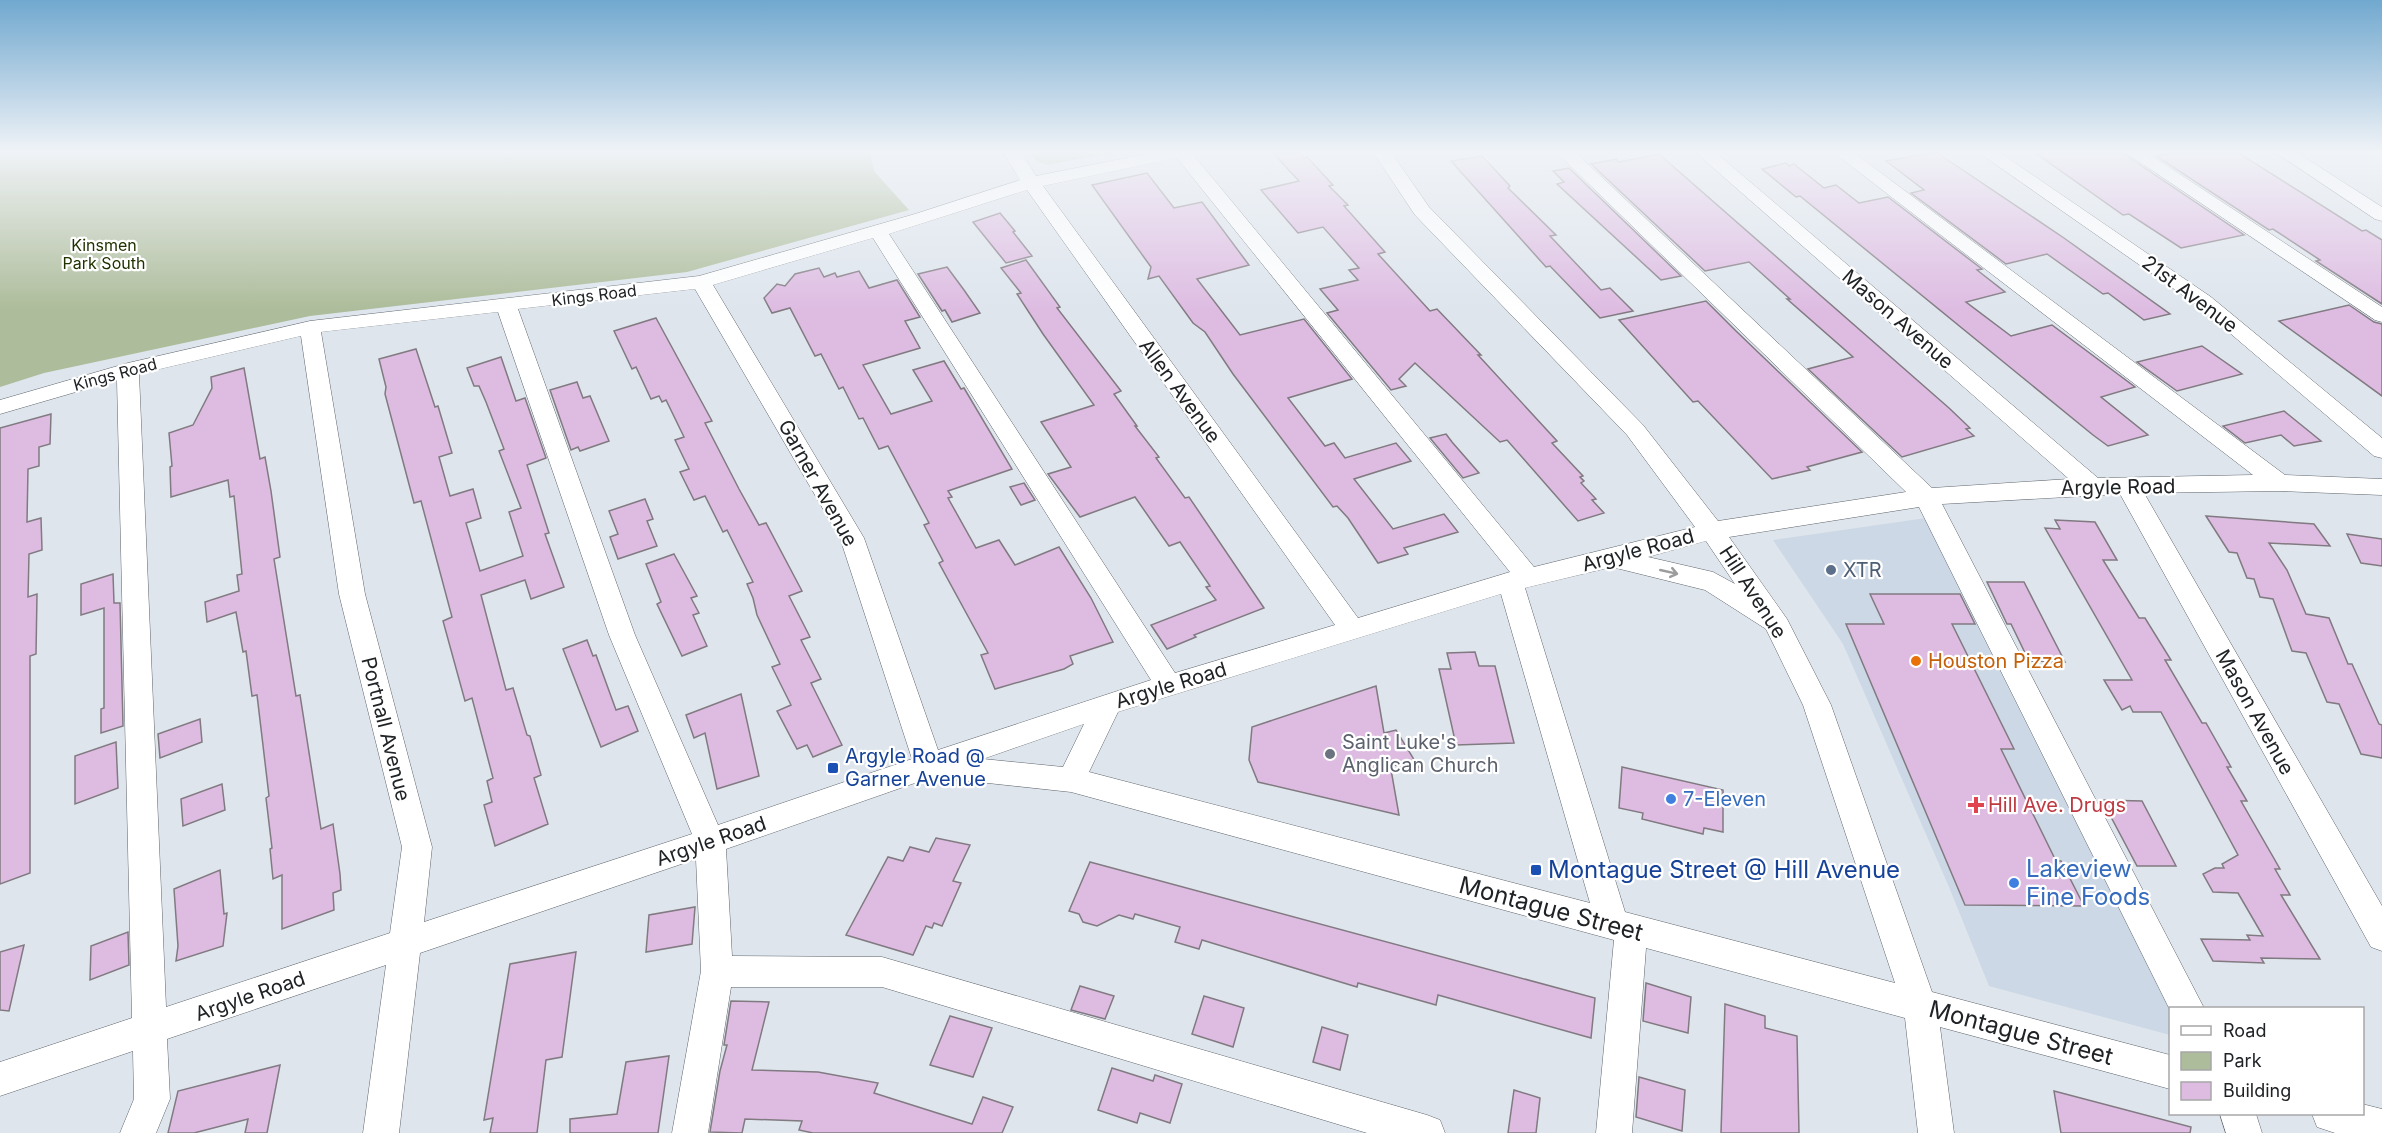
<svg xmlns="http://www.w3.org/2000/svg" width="2382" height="1133" font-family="Inter,sans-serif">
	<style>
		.built { fill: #ccd8e5 }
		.green { fill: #adbc9a }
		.building { fill: #debce2; stroke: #817a81; stroke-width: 1.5 }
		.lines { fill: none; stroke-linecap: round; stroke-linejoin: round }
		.minor-casing { stroke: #5f656c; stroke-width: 1 }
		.minor { fill: #fff; fill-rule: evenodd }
		.oneway { stroke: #9b9c9d }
		.service-dot { fill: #5c6f8a; stroke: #fff; stroke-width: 2 }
		.food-dot { fill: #e8710a; stroke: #fff; stroke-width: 2 }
		.worship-dot { fill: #6b7280; stroke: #fff; stroke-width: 2 }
		.transit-dot { fill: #1a4fb4; stroke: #fff; stroke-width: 2 }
		.shop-dot { fill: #3f7fe0; stroke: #fff; stroke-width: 2 }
		.health-dot { fill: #e0444e; stroke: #fff; stroke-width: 2 }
		.labels { text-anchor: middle; stroke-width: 4.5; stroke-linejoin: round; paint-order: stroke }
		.far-park-label { font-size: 16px; fill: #213200; stroke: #fff }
		.far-street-label { font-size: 16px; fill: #202326; stroke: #fff }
		.street-label { font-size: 20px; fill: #202326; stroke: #fff }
		.service-label { font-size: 20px; fill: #4e5e75; stroke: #fff; text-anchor: start }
		.food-label { font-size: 20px; fill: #c56008; stroke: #fff; text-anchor: start }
		.worship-label { font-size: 20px; fill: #5b616d; stroke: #fff; text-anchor: start }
		.transit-label { font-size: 20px; fill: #164399; stroke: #fff; text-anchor: start }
		.shop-label { font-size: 20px; fill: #366cbe; stroke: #fff; text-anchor: start }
		.health-label { font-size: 20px; fill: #be3a42; stroke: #fff; text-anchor: start }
		.near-shop-label { font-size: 24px; fill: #366cbe; stroke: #fff; text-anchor: start }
		.near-transit-label { font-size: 24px; fill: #164399; stroke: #fff; text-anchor: start }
		.near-street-label { font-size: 24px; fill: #202326; stroke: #fff }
	</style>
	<rect width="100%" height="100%" fill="#dee5ed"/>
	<polygon class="built" points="1926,518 2170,1008 2170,1035 1989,986 1949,887 1843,644 1773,540"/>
	<g class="green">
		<polygon points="0,152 870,152 874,171 909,210 687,272 310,316 44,373 0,387"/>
		<polygon points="1030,152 1116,152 1047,165 1036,161"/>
	</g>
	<g class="building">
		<polygon points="1272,152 1298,152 1304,158 1307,157 1333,185 1329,186 1348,205 1344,206 1385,252 1378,254 1430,311 1437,309 1481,355 1478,355 1557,441 1552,443 1583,476 1580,477 1584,481 1581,483 1596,499 1592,500 1604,513 1578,521 1507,440 1500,442 1415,363 1399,379 1406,386 1391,390 1327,313 1338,310 1320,289 1358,280 1349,270 1359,268 1323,227 1298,233 1261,190 1299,181"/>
		<polygon points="1936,152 2064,238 2170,314 2144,320 2108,293 2103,294 2047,254 2006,264 1911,193 1924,190 1886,161"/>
		<polygon points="2034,152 2121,152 2244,235 2181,248 2129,214 2123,215"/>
		<polygon points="2178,152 2237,152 2362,231 2366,230 2382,240 2382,304 2316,261 2320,260 2273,229 2269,230 2156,156"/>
		<polygon points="1659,154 1949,408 1970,428 1966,429 1974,436 1902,457 1808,369 1853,357 1787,299 1790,299 1749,262 1705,271 1591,164 1616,159 1619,162"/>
		<polygon points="1482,156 1510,186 1508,188 1556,235 1550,236 1601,290 1610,288 1633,311 1600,318 1550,266 1546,267 1451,161"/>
		<polygon points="1786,163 1789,166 1794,164 1824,188 1836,185 1859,203 1888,197 1982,269 1977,270 2005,292 1966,302 2011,336 2052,325 2135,387 2101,397 2148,435 2108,446 2093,435 1800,196 1796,197 1762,169"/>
		<polygon points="1569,168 1681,276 1661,280 1557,184 1564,182 1553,171"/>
		<polygon points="1147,173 1174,208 1202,202 1249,265 1197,279 1240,335 1304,319 1352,379 1288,398 1325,446 1334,443 1345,458 1396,443 1411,461 1354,479 1393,529 1444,514 1458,532 1404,548 1408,554 1378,563 1348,518 1337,506 1333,507 1233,374 1205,332 1193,323 1159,276 1148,279 1151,267 1092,185"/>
		<polygon points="1000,213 1015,231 1013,232 1032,256 1006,263 973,222"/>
		<polygon points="1026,260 1060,307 1057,308 1121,391 1114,394 1137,426 1135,426 1159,457 1156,458 1185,498 1189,497 1264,608 1194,635 1196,637 1167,649 1151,625 1216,600 1206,587 1210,586 1180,542 1169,546 1135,497 1080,517 1048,474 1071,467 1041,422 1094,405 1043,334 1017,294 1021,293 1001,268"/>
		<polygon points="947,267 964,290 980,313 952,322 945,310 942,311 918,274"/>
		<polygon points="819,268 824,277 835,273 837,277 859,271 869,288 897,280 920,317 905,321 920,348 863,365 891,414 932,401 913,370 944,361 961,389 964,388 1012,469 948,491 952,497 948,498 976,548 999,540 1015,565 1059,547 1091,598 1113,642 1070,656 1073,664 1064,669 995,689 981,655 988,653 939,563 943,561 924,525 929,523 888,446 879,449 863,418 859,419 843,387 839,389 821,354 815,356 790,308 772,313 764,298 777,284 785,286 795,274"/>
		<polygon points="1706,301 1736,331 1862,452 1807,467 1810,470 1772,479 1698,401 1693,402 1619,320"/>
		<polygon points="2349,305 2374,322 2382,324 2382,396 2279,321"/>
		<polygon points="656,318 712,421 705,423 739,489 759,525 766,523 802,591 789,596 810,637 801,640 821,679 811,683 842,745 813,757 807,745 797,749 777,711 791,705 772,667 780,664 757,615 753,598 747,584 753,582 727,530 723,532 705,496 694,500 680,472 689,469 675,440 684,437 666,400 662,402 659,396 651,399 636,367 632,369 614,331"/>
		<polygon points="2202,346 2242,374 2177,391 2137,362"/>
		<polygon points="416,349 435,407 438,406 452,453 439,457 450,496 473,489 481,518 466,523 480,571 523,556 509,512 521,508 499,451 504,449 486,402 479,386 474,386 467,368 501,357 516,401 525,398 546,458 527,465 549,533 545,534 564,587 531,599 525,580 481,595 506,690 513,688 527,735 530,736 541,775 534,778 548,824 495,846 484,805 492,802 487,781 493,778 472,698 465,701 443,621 452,617 421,501 414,503 385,394 386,387 379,359"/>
		<polygon points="244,368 260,459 265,457 271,491 280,557 274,559 296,696 300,695 321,829 333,824 340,874 341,890 333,893 334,910 282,929 282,875 273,879 270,849 272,848 266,798 269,796 257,695 252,696 246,651 243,652 236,612 207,622 205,602 239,591 237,575 242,574 234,496 230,497 228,480 171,497 170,467 172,466 169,433 193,425 212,388 211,377"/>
		<polygon points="577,382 583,398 590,396 609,441 580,451 578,447 571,450 550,390"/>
		<polygon points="2284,411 2321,441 2294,446 2281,435 2245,443 2223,426"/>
		<polygon points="51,414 50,444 39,447 39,466 28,469 27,522 41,518 42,550 29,554 28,597 37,594 36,654 30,656 30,873 0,884 0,428"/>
		<polygon points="1446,434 1452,442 1479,473 1463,478 1430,438"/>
		<polygon points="1024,483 1035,500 1021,505 1010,487"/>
		<polygon points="645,499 653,519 647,521 657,546 618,559 610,537 618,534 609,511"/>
		<polygon points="2206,516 2314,524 2330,546 2269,543 2287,570 2306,614 2329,618 2348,664 2352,664 2379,724 2382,725 2382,758 2361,754 2339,704 2327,702 2306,653 2292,651 2273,599 2260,597 2254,579 2247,578 2237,553 2229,552"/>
		<polygon points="2055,520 2095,522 2117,560 2103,560 2139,618 2145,618 2171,660 2165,660 2202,723 2206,723 2231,767 2227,767 2247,801 2241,801 2280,869 2275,869 2290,895 2281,895 2320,959 2261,958 2264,963 2213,961 2201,939 2250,940 2247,935 2263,936 2238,893 2213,892 2203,874 2215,868 2224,868 2222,864 2238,855 2161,712 2133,712 2130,706 2122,710 2104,680 2132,680 2045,528 2060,529"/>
		<polygon points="2347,534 2382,539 2382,566 2361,563"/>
		<polygon points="674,554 697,596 691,598 699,613 693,615 707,646 682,656 657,604 661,602 646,564"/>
		<polygon points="113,574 114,603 120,603 123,726 101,733 101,709 104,708 104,608 81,615 81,584"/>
		<polygon points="1987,582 2024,582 2065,662 2029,661 2011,624 2007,624"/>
		<polygon points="1870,594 1960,594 1975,624 1952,624 2014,749 2001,749 2056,861 2061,861 2084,906 1965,905 1846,624 1884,624"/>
		<polygon points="587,640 593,656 596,655 616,710 628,706 638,731 601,747 563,649"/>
		<polygon points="1475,652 1479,666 1495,666 1514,743 1456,745 1439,669 1451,669 1447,653"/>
		<polygon points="1376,686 1384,733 1396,730 1421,771 1390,764 1399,815 1258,782 1249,760 1252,727"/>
		<polygon points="741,694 759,776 717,789 705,733 694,738 686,715"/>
		<polygon points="200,719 202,742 160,758 158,734"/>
		<polygon points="116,742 118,788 75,804 75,756"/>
		<polygon points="1622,767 1723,790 1723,832 1704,828 1703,834 1642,819 1643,813 1619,808"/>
		<polygon points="222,784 225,810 183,826 181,799"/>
		<polygon points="2102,800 2142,801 2176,866 2137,866"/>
		<polygon points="936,838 970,845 953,881 961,883 942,926 934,923 932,928 926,926 913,955 846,935 888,857 903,861 910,847 929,852"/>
		<polygon points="1090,862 1595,998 1591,1038 1438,995 1436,1005 1358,983 1357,987 1202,940 1199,949 1175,942 1180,927 1135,914 1133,919 1119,915 1097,926 1083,922 1079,914 1069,911"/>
		<polygon points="220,870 224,914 227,913 223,946 176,961 178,946 174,889"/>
		<polygon points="695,907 692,944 646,952 649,915"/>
		<polygon points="128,932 129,965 90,980 91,946"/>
		<polygon points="24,945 9,1011 0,1010 0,952"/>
		<polygon points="576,952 562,1057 546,1060 537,1133 490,1133 493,1118 484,1120 510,964"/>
		<polygon points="1646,983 1691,997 1688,1033 1643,1021"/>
		<polygon points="1080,986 1114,996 1105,1019 1071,1010"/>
		<polygon points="1204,996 1244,1008 1233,1047 1192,1034"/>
		<polygon points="731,1001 769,1002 752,1070 818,1072 878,1083 874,1093 972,1124 983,1097 1013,1107 1002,1133 813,1133 799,1130 802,1121 745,1119 742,1133 710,1132 720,1071 727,1045 724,1045"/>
		<polygon points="1725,1004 1765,1016 1765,1028 1797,1036 1799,1133 1721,1133"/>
		<polygon points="950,1016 992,1028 973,1077 930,1065"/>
		<polygon points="1322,1027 1348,1035 1340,1070 1313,1062"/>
		<polygon points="669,1056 658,1133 570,1133 570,1119 617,1114 626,1062"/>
		<polygon points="280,1065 267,1133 245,1133 248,1119 194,1133 168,1133 178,1091"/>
		<polygon points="1112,1068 1153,1081 1155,1075 1182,1084 1170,1123 1140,1113 1137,1123 1098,1110"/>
		<polygon points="1639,1077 1685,1090 1682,1131 1636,1117"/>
		<polygon points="1514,1090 1540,1098 1536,1133 1508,1133"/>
		<polygon points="2054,1091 2191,1127 2190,1133 2061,1133"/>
	</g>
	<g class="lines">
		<defs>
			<g id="minor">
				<path d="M1003,152H1021L1036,176L1156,152H1191L1534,567L1695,527L1627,435L1415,215L1373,152H1391L1429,207L1643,425L1718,521L1906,492L1556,152H1575L1932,488L2069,479L1695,152H1715L2098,478L2253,475L1833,152H1853L2285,475L2382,479V495L2279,491L2144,493L2382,906V951L2371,947L2120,494L1942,504L2204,1008L2170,1010L1919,507L1729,537L1787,619L1831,705L1932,992L2170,1055V1089L1940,1027L1954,1133H1918L1905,1018L1646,948L1632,1133H1596L1614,940L1071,792L932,777L726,849L732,956L882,957L1427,1115L1440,1120L1445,1133H1367L882,987H731L708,1133H672L701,971L696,859L420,953L399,1133H363L386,965L167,1039L170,1099L156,1133H120L134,1099L133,1051L0,1096V1062L132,1018L117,380L0,414V400L128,363L310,321L699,276L915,214L1020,180ZM1177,158L1510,572L1358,618L1043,186ZM1027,190L1335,625L1175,673L889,234ZM873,238L1151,680L938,750L864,538L713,285ZM695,289L840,538L912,759L718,825L635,635L518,309ZM498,312L609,635L692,834L424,922L432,847L365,594L321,332ZM301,336L339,594L402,847L390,933L166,1007L139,374ZM1706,541L1735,584L1713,572L1648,557ZM1612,567L1705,590L1766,629L1803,705L1895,983L1625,912L1525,588ZM1501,594L1590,903L1089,772L1118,712ZM1084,724L1063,767L983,759Z"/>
				<polygon points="1978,152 1999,152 2211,297 2382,438 2382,458 2374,456 2197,305"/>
				<polygon points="2125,152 2146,152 2382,307 2382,322 2375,320"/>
				<polygon points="2275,152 2296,152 2382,207 2382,221 2375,219"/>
				<polygon points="2362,1104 2382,1109 2382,1133 2335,1133 2317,1127 2312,1114 2362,1114"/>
				<polygon points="2220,1114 2256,1114 2262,1133 2226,1133"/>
			</g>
		</defs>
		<use href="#minor" class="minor-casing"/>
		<use href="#minor" class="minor"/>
	</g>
	<defs><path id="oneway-shaft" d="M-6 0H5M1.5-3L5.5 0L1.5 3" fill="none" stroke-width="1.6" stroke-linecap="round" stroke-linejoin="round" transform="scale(1.5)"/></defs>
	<use class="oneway" href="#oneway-shaft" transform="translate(1669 572) rotate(13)"/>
	<linearGradient id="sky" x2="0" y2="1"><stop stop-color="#71a8cf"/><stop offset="0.49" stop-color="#f0f3f7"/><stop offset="1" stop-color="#f0f3f7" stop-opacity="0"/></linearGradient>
	<rect width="2382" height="310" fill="url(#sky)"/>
	<circle class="service-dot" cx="1831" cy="570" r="6"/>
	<circle class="food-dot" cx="1916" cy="661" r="6"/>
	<circle class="worship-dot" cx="1330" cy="754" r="6"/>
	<g class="transit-dot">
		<rect x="827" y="762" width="12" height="12" rx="3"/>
		<rect x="1530" y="864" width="12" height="12" rx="3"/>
	</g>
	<g class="shop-dot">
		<circle cx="1671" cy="799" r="6"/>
		<circle cx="2014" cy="883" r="6"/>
	</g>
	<path class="health-dot" d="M1973 796h6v6h6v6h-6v6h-6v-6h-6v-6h6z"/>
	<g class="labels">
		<g class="far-park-label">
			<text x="104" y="251">Kinsmen<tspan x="104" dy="18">Park South</tspan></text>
		</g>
		<g class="far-street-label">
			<text transform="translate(594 295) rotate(-7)" y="6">Kings Road</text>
			<text transform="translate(115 374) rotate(-15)" y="6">Kings Road</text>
		</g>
		<g class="street-label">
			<text transform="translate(2190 294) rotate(37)" y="7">21st Avenue</text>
			<text transform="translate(1898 319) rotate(41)" y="7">Mason Avenue</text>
			<text transform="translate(1180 391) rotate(54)" y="7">Allen Avenue</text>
			<text transform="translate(818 483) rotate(61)" y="7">Garner Avenue</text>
			<text transform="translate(2118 487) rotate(-1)" y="7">Argyle Road</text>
			<text transform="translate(1638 550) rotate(-15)" y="7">Argyle Road</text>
			<text transform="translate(1753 592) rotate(57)" y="7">Hill Avenue</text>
			<text transform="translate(1171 685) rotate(-17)" y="7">Argyle Road</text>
			<text transform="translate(2255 712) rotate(61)" y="7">Mason Avenue</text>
			<text transform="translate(386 729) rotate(76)" y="7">Portnall Avenue</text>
			<text transform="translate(711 841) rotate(-19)" y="7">Argyle Road</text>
			<text transform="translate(250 996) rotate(-19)" y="7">Argyle Road</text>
		</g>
		<g class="service-label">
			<text x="1843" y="577">XTR</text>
		</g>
		<g class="food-label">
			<text x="1928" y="668">Houston Pizza</text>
		</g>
		<g class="worship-label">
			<text x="1342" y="749">Saint Luke's<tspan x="1342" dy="23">Anglican Church</tspan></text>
		</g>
		<g class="transit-label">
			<text x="845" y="763">Argyle Road @<tspan x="845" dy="23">Garner Avenue</tspan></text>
		</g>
		<g class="shop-label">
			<text x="1683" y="806">7-Eleven</text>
		</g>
		<g class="health-label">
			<text x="1988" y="812">Hill Ave. Drugs</text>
		</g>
		<g class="near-shop-label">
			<text x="2026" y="877">Lakeview<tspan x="2026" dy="28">Fine Foods</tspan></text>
		</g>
		<g class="near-transit-label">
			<text x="1548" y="878">Montague Street @ Hill Avenue</text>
		</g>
		<g class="near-street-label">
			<text transform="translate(1551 909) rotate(15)" y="8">Montague Street</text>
			<text transform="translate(2021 1033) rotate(15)" y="8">Montague Street</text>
		</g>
	</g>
	<rect x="2169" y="1007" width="195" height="108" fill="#ffffff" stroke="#a6a7a8" stroke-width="1.5"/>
	<rect x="2181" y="1026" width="30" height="9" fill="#ffffff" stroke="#a6a7a8" stroke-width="1.5"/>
	<text x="2223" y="1037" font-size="18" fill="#202326">Road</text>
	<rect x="2181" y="1052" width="30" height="18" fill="#adbc9a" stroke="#a6a7a8" stroke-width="1.5"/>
	<text x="2223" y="1067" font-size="18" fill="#202326">Park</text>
	<rect x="2181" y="1082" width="30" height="18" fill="#debce2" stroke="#a6a7a8" stroke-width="1.5"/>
	<text x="2223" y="1097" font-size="18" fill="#202326">Building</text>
</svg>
